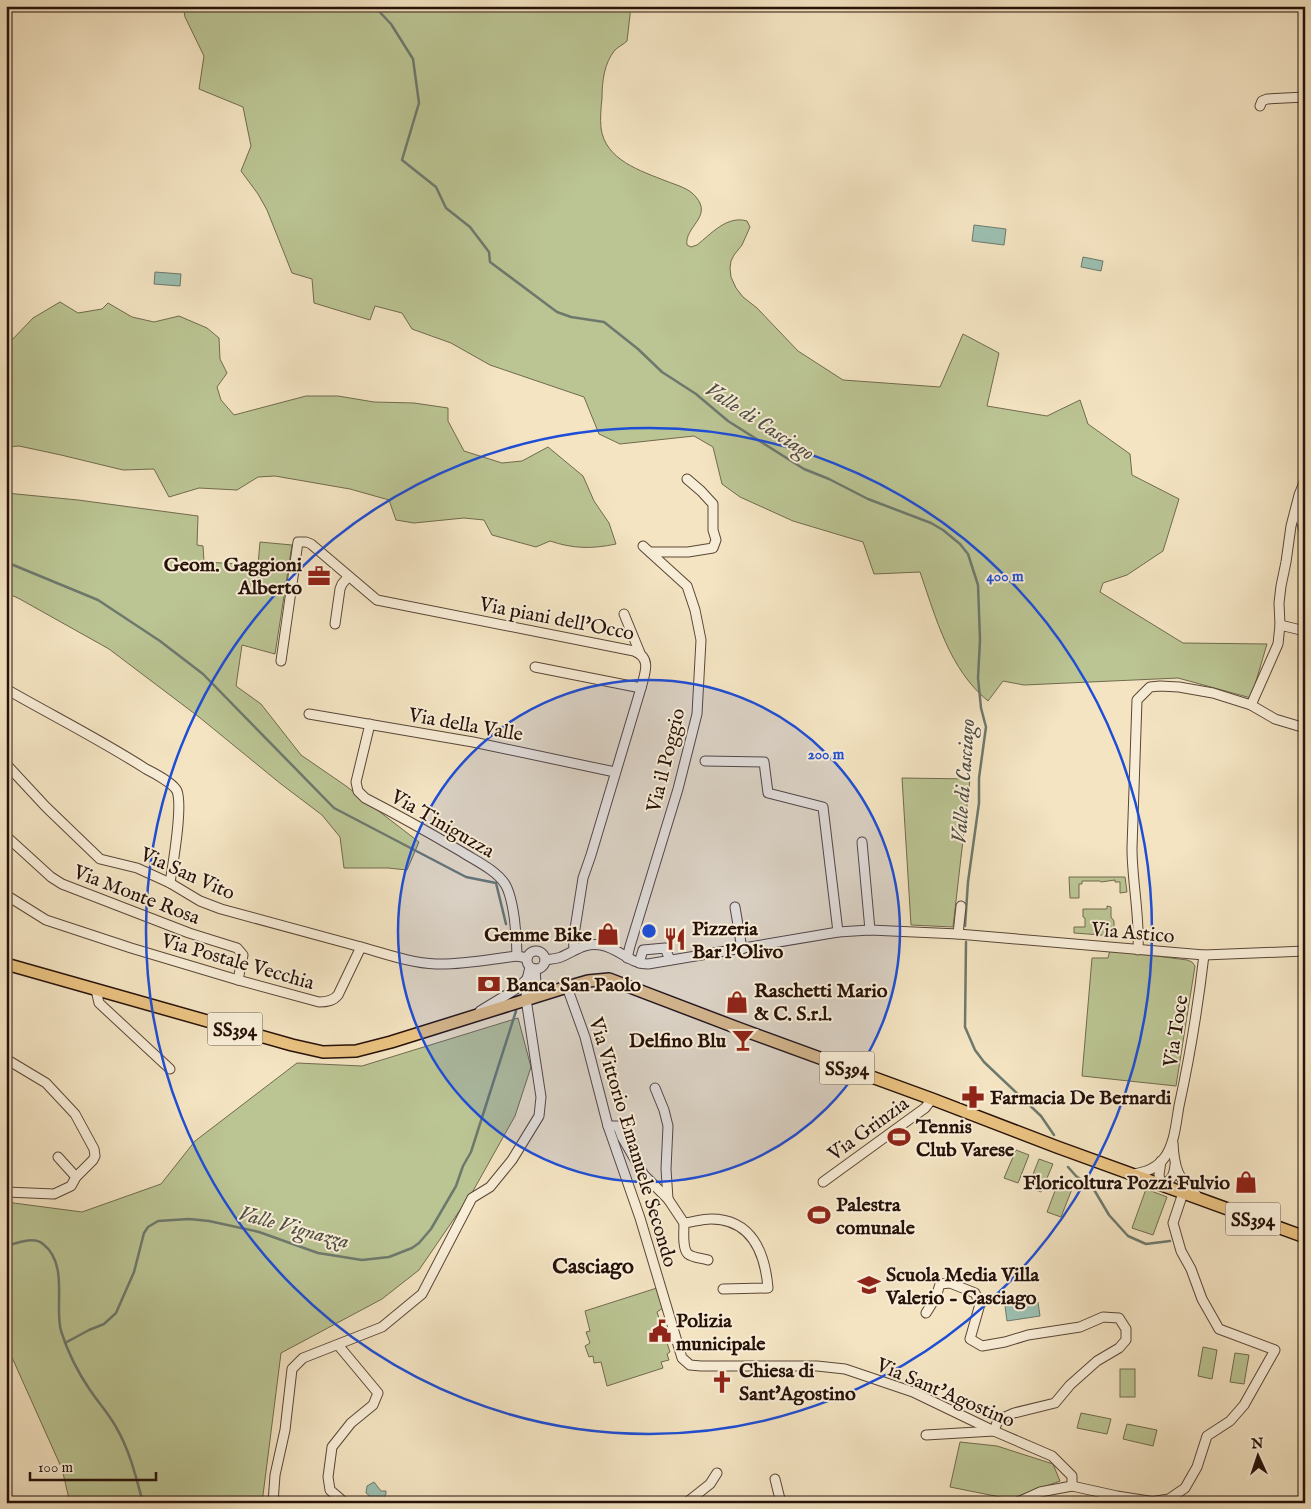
<svg xmlns="http://www.w3.org/2000/svg" width="1311" height="1509" font-family="'IM FELL English',serif">
	<style>
		.green { fill: #bbc493; stroke: #706a4e }
		.water { fill: #9cbfb0; stroke: #6d796d }
		.lines { fill: none; stroke-linecap: round; stroke-linejoin: round }
		.stream { stroke: #6d796d; stroke-width: 2.5 }
		.minor-casing { stroke: #5a4637; stroke-width: 11 }
		.major-casing { stroke: #261109; stroke-width: 14 }
		.minor { stroke: #f8edd7; stroke-width: 9 }
		.major { stroke: #eac281; stroke-width: 11 }
		.ring { fill: none; stroke: #1d4ed8; stroke-width: 2.5 }
		.labels { text-anchor: middle; stroke-width: 4; stroke-linejoin: round; paint-order: stroke }
		.shield { fill: #f8edd7; stroke: #655347; stroke-width: 1 }
		.shield-label { font-size: 19px; font-weight: bold; fill: #261109 }
		.poi-label { font-size: 20px; font-weight: bold; fill: #261109; stroke: #f8edd7; text-anchor: start }
		.street-label { font-size: 20px; fill: #261109; stroke: #f8edd7 }
		.water-label { font-size: 21px; font-style: italic; fill: #4f4e43; stroke: #f8edd7 }
		.quarter-label { font-size: 22px; font-weight: bold; fill: #261109; stroke: #f8edd7 }
		.centre { fill: #1d4ed8; stroke: #f8edd7; stroke-width: 2.5 }
		.ring-label { font-size: 15px; text-anchor: middle; font-weight: bold; fill: #1d4ed8; stroke: #f8edd7; stroke-width: 4; stroke-linejoin: round; paint-order: stroke }
	</style>
	<rect width="100%" height="100%" fill="#f4e4c2"/>
	<filter id="stains"><feTurbulence type="fractalNoise" baseFrequency=".004" numOctaves="4"/><feColorMatrix values="0 0 0 0 .2 0 0 0 0 .09 0 0 0 0 .02 0 0 0 .5 -.17"/></filter>
	<radialGradient id="worn" r=".72"><stop offset=".6" stop-color="#630" stop-opacity="0"/><stop offset="1" stop-color="#630" stop-opacity=".3"/></radialGradient>
	<g class="green">
		<path d="M183,6H631L627,41C624,44 618,47 615,50C604,63 602,82 602,98C601,108 600,118 601,128C605,160 641,171 666,181C676,185 689,188 696,197C713,217 684,227 687,245L691,247L697,245C711,234 727,215 747,221L750,227L742,245L734,255L731,261L730,268L731,277L736,288L743,297L757,308L798,351L843,380L940,387L963,334L999,353L987,406L1047,416L1080,400L1088,424L1130,454L1132,475L1179,499L1163,551L1127,575L1103,583L1100,592L1183,643L1267,644L1251,698L1178,678L1024,685L1003,681L988,701C949,669 936,618 920,572L874,574L863,542L793,521L740,497L722,484L713,447L694,436L620,444L599,434L584,397L490,365L451,343L412,329L402,313L375,306L370,320L314,303L312,279L292,273L267,210L258,194L241,171L251,146L243,107L199,89L204,56L185,17Z"/>
		<path d="M60,302L78,313L102,309L108,303L132,317L154,322L179,316L207,328L219,338L220,359L227,373L217,387L221,400L234,415L306,396H338L374,402L414,403L448,408V421L464,451L502,463L522,461L548,447L583,476L594,501L609,523L616,544C592,549 574,549 550,541L536,547L492,535L484,520L464,518L414,523L396,520L389,500L350,489L275,476L258,477L237,490L199,488L169,497L154,469L123,470L61,455L19,446L6,447V342L9,343L33,318Z"/>
		<polygon points="6,493 78,500 198,516 197,545 203,546 204,562 258,565 260,542 292,545 275,654 242,645 236,686 261,704 301,755 346,786 419,842 407,870 388,868 344,868 340,837 322,815 281,784 199,717 109,649 18,598 6,593"/>
		<polygon points="902,778 970,779 953,927 911,925"/>
		<polygon points="1069,877 1125,877 1127,892 1120,893 1120,882 1115,882 1115,880 1101,882 1100,881 1082,881 1082,884 1079,884 1079,898 1070,898"/>
		<polygon points="1107,906 1111,907 1111,917 1114,921 1114,936 1074,933 1074,927 1085,927 1085,918 1083,917 1083,909 1107,909"/>
		<polygon points="1110,950 1187,960 1192,962 1195,966 1176,1086 1082,1076 1092,958 1108,958"/>
		<polygon points="518,1018 531,1067 515,1116 473,1191 419,1270 382,1299 281,1353 262,1503 70,1503 62,1469 10,1353 6,1352 6,1202 82,1212 161,1184 195,1141 297,1063 362,1066"/>
		<polygon points="1016,1150 1029,1155 1018,1183 1004,1178"/>
		<polygon points="1039,1159 1053,1164 1041,1192 1028,1187"/>
		<polygon points="1058,1183 1072,1189 1061,1217 1047,1212"/>
		<polygon points="1146,1189 1167,1197 1153,1235 1132,1228"/>
		<polygon points="660,1287 666,1306 657,1312 670,1352 667,1354 669,1360 661,1362 663,1368 607,1386 601,1362 594,1363 593,1356 589,1357 585,1346 590,1343 586,1332 590,1331 585,1311"/>
		<polygon points="1203,1347 1217,1350 1212,1379 1198,1376"/>
		<polygon points="1235,1353 1249,1355 1244,1384 1230,1382"/>
		<rect x="1120" y="1369" width="15" height="28"/>
		<polygon points="1081,1413 1111,1419 1107,1434 1077,1428"/>
		<polygon points="1127,1424 1157,1430 1153,1446 1123,1439"/>
		<polygon points="960,1442 997,1446 1053,1464 1060,1481 1010,1499 950,1487"/>
	</g>
	<g class="water">
		<polygon points="974,225 1006,229 1004,245 972,241"/>
		<polygon points="1083,257 1103,261 1101,271 1081,267"/>
		<polygon points="155,272 181,274 180,286 154,284"/>
		<polygon points="1038,1302 1040,1316 1007,1321 1005,1306"/>
		<polygon points="374,1482 381,1491 386,1491 386,1494 383,1499 372,1498 366,1493 367,1486"/>
	</g>
	<g class="lines">
		<g class="stream">
			<polyline points="374,6 391,24 413,59 419,103 402,160 436,187 446,208 470,227 489,252 490,262 557,312 571,317 604,322 638,349 662,372 696,394 728,421 804,469 829,479 868,499 931,523 943,530 960,544 968,554 978,585 980,640 978,678 981,708 986,727 979,778 979,803 968,882 965,926"/>
			<polyline points="6,562 98,600 160,641 203,674 334,808 466,877 496,883 506,924"/>
			<polyline points="966,942 965,1027 975,1050 984,1062 1041,1116 1054,1135"/>
			<polyline points="1068,1167 1076,1176 1093,1188 1109,1215 1128,1236 1146,1244 1170,1241"/>
			<path d="M6,1246C17,1243 34,1236 43,1244C69,1264 54,1306 61,1331C68,1353 77,1371 90,1390C98,1402 109,1414 116,1427C130,1451 136,1477 143,1503"/>
			<polyline points="65,1343 89,1330 104,1324 116,1313 134,1272 144,1233 148,1227 158,1221 189,1219 209,1221 259,1232 318,1253 362,1260 389,1257 412,1248 419,1243 431,1229 456,1186 463,1166 471,1152 516,1011"/>
		</g>
		<defs>
			<g id="minor">
				<polyline points="1260,106 1262,101 1267,99 1305,97"/>
				<polyline points="1297,506 1305,534"/>
				<polyline points="650,552 688,552 713,548 716,540 713,530 713,504 701,491 687,479"/>
				<polyline points="624,614 640,653"/>
				<polyline points="335,624 340,589 342,584 348,577"/>
				<polyline points="1280,625 1305,631"/>
				<path d="M281,661L298,542H306L311,544L377,600L634,651C652,658 645,673 641,688L591,855L583,878L574,935H573L574,949"/>
				<polyline points="535,667 641,688"/>
				<path d="M6,689C53,716 101,740 146,769C154,773 174,784 177,791C183,807 173,863 170,883"/>
				<polyline points="1251,705 1275,719 1305,728"/>
				<polyline points="309,714 473,742 615,772"/>
				<path d="M370,724L356,782L358,791L365,798C398,815 430,833 462,852C476,861 496,870 505,884C514,899 517,938 517,956"/>
				<polyline points="705,761 764,762 768,793 823,807 838,932"/>
				<polyline points="6,764 46,807 100,859 137,868 170,883 200,901 221,909 361,947"/>
				<polyline points="6,836 51,877 62,884 189,933 237,948 243,955 238,980"/>
				<polyline points="862,842 870,930"/>
				<path d="M6,895L46,920L131,948L238,980L319,1002C327,1002 333,1001 338,995L361,947C386,954 411,963 436,964C463,965 491,959 517,956L527,958"/>
				<polyline points="735,907 742,949"/>
				<polyline points="958,934 961,906"/>
				<path d="M1138,950C1140,916 1132,882 1132,848L1137,700L1150,687L1160,686L1179,687L1213,693L1251,705L1278,644L1280,625L1279,603L1281,586L1286,562L1291,526L1299,495L1305,480"/>
				<circle cx="536" cy="960" r="9"/>
				<polyline points="627,958 630,946 678,789 697,714 701,640 695,610 687,586 643,546"/>
				<path d="M545,960C551,959 556,959 561,957C575,951 585,942 601,945C619,948 630,964 648,964L838,932L870,930L958,934L1204,955L1305,951"/>
				<polyline points="639,963 643,950 665,948 670,960"/>
				<polyline points="535,969 536,983 540,995"/>
				<polyline points="567,987 585,1037 608,1126 640,1218 682,1358 690,1365 701,1366 817,1366 845,1369 913,1392 994,1431 1052,1456 1072,1476 1072,1486"/>
				<polyline points="96,990 99,1003 170,1069"/>
				<polyline points="480,1011 516,989 527,979"/>
				<polyline points="6,1059 46,1083 75,1114 94,1149 95,1156 93,1160 76,1177 71,1186 54,1194 6,1192"/>
				<polyline points="655,1088 664,1110 668,1126 666,1169 668,1199"/>
				<path d="M608,1126H618L622,1137L644,1175L668,1199L684,1223C693,1222 702,1219 711,1219C752,1219 765,1253 768,1288L723,1289"/>
				<path d="M1173,1143C1174,1166 1178,1180 1196,1195"/>
				<polyline points="58,1157 76,1177"/>
				<path d="M1161,1161L1159,1175L1161,1185C1171,1181 1174,1176 1175,1165"/>
				<path d="M1132,1174C1144,1173 1157,1168 1165,1157C1175,1142 1176,1123 1179,1106C1190,1056 1198,1006 1204,955"/>
				<polyline points="823,1182 925,1108 932,1099"/>
				<path d="M684,1223C684,1231 682,1248 688,1254C693,1258 702,1258 708,1260"/>
				<polyline points="338,1345 378,1393 373,1405 351,1423 332,1447 328,1477 330,1490 345,1503"/>
				<polyline points="926,1435 994,1431 998,1420 1014,1413 1055,1403 1070,1385 1097,1361 1119,1348 1126,1340 1126,1329 1119,1318 1103,1317 1080,1327 1028,1335 1005,1342 982,1346 970,1339 980,1304 975,1293 950,1283 940,1284 936,1297 926,1313"/>
				<polyline points="775,1479 781,1503"/>
				<polyline points="1150,1502 1169,1499 1185,1488 1197,1467 1207,1436 1230,1421 1244,1405 1275,1350 1219,1329 1202,1299 1191,1269 1181,1251 1173,1223 1183,1193"/>
				<polyline points="273,1503 275,1475 285,1430 292,1369 303,1358 382,1327 422,1294 472,1198 490,1187 512,1160 539,1116 541,1097 526,999 527,979 530,967"/>
				<polyline points="686,1503 710,1484 717,1473"/>
				<polyline points="1016,1503 1040,1492 1072,1486 1117,1496 1155,1502"/>
			</g>
			<polyline id="major" points="6,964 292,1045 323,1052 356,1051 391,1042 567,987 588,981 609,979 735,1027 932,1099 1057,1147 1305,1237"/>
		</defs>
		<use href="#minor" class="minor-casing"/>
		<use href="#major" class="major-casing"/>
		<use href="#minor" class="minor"/>
		<use href="#major" class="major"/>
	</g>
	<circle cx="649" cy="931" r="251" fill="#1d4ed8" fill-opacity=".12"/>
	<g class="ring">
		<circle cx="649" cy="931" r="251"/>
		<circle cx="649" cy="931" r="503"/>
	</g>
	<defs>
		<symbol id="office-bare" viewBox="-9 -9 18 18"><path d="M-6-3h4V-5.5h4V-3h4V5H-6ZM-1-4.5V-3h2v-1.5ZM-6 0V1H6V0Z" fill="#8f2418" stroke="#f8edd7" stroke-width="2.5" paint-order="stroke"/></symbol>
		<symbol id="shop-bare" viewBox="-9 -9 18 18"><path d="M-5-2.5h2.3a2.7 3.5 0 0 1 5.4 0H5L5.5 6h-11ZM-1.5-2.5h3a1.5 2.3 0 0 0-3 0Z" fill="#8f2418" stroke="#f8edd7" stroke-width="2.5" paint-order="stroke"/></symbol>
		<symbol id="restaurant-bare" viewBox="-9 -9 18 18"><path d="M-5-6h1v4h1v-4h1v4h1v-4h1v5L-1.5 .5V6h-2V.5L-5-1ZM5-6V6H3V1.5H1.5Q1.5-4 5-6Z" fill="#8f2418" stroke="#f8edd7" stroke-width="2.5" paint-order="stroke"/></symbol>
		<symbol id="bank-bare" viewBox="-9 -9 18 18"><path d="M-6-4H6V4H-6ZM0-2.3a2.3 2.3 0 1 0 0 4.6a2.3 2.3 0 1 0 0-4.6Z" fill="#8f2418" stroke="#f8edd7" stroke-width="2.5" paint-order="stroke"/></symbol>
		<symbol id="bar-bare" viewBox="-9 -9 18 18"><path d="M-6-5H6L.8 .8V4.5H3.5V6h-7V4.5H-.8V.8Z" fill="#8f2418" stroke="#f8edd7" stroke-width="2.5" paint-order="stroke"/></symbol>
		<symbol id="pharmacy-bare" viewBox="-9 -9 18 18"><path d="M-2-6h4v4h4v4h-4v4h-4v-4h-4v-4h4Z" fill="#8f2418" stroke="#f8edd7" stroke-width="2.5" paint-order="stroke"/></symbol>
		<symbol id="stadium-bare" viewBox="-9 -9 18 18"><path d="M0-5a6.5 5 0 1 0 0 10a6.5 5 0 1 0 0-10ZM-3.5-1.8h7v3.6h-7Z" fill="#8f2418" stroke="#f8edd7" stroke-width="2.5" paint-order="stroke"/></symbol>
		<symbol id="school-bare" viewBox="-9 -9 18 18"><path d="M0-5L7-2L0 1L-7-2ZM-4 1L0 2.5L4 1V4Q0 6-4 4Z" fill="#8f2418" stroke="#f8edd7" stroke-width="2.5" paint-order="stroke"/></symbol>
		<symbol id="civic-bare" viewBox="-9 -9 18 18"><path d="M-.6-6.5H3V-4.5H.6V-3L4-1V1h2V6H-6V1h2V-1L-.6-3ZM-1.2 2.5V6h2.4V2.5Z" fill="#8f2418" stroke="#f8edd7" stroke-width="2.5" paint-order="stroke"/></symbol>
		<symbol id="church-bare" viewBox="-9 -9 18 18"><path d="M-1.2-6h2.4v3.5h3.3v2.4h-3.3V6h-2.4V-.1h-3.3v-2.4h3.3Z" fill="#8f2418" stroke="#f8edd7" stroke-width="2.5" paint-order="stroke"/></symbol>
	</defs>
	<g fill-rule="evenodd">
		<use href="#office-bare" x="303" y="560" width="32" height="32"/>
		<use href="#shop-bare" x="592" y="918" width="32" height="32"/>
		<use href="#restaurant-bare" x="659" y="923" width="32" height="32"/>
		<use href="#bank-bare" x="473" y="968" width="32" height="32"/>
		<use href="#shop-bare" x="721" y="986" width="32" height="32"/>
		<use href="#bar-bare" x="727" y="1024" width="32" height="32"/>
		<use href="#pharmacy-bare" x="957" y="1081" width="32" height="32"/>
		<use href="#stadium-bare" x="883" y="1121" width="32" height="32"/>
		<use href="#shop-bare" x="1230" y="1166" width="32" height="32"/>
		<use href="#stadium-bare" x="803" y="1199" width="32" height="32"/>
		<use href="#school-bare" x="853" y="1269" width="32" height="32"/>
		<use href="#civic-bare" x="644" y="1315" width="32" height="32"/>
		<use href="#church-bare" x="706" y="1366" width="32" height="32"/>
	</g>
	<g class="labels">
		<g class="shield">
			<rect x="207.5" y="1012.5" width="55" height="33" rx="4"/>
			<rect x="819.5" y="1051.5" width="55" height="33" rx="4"/>
			<rect x="1225.5" y="1202.5" width="55" height="33" rx="4"/>
		</g>
		<g class="shield-label">
			<text x="235" y="1036">SS394</text>
			<text x="847" y="1075">SS394</text>
			<text x="1253" y="1226">SS394</text>
		</g>
		<g class="poi-label">
			<text x="302" y="571" text-anchor="end">Geom. Gaggioni<tspan x="302" dy="23">Alberto</tspan></text>
			<text x="692" y="935">Pizzeria<tspan x="692" dy="23">Bar l'Olivo</tspan></text>
			<text x="592" y="941" text-anchor="end">Gemme Bike</text>
			<text x="506" y="991">Banca San Paolo</text>
			<text x="754" y="997">Raschetti Mario<tspan x="754" dy="23">&amp; C. S.r.l.</tspan></text>
			<text x="726" y="1047" text-anchor="end">Delfino Blu</text>
			<text x="990" y="1104">Farmacia De Bernardi</text>
			<text x="916" y="1133">Tennis<tspan x="916" dy="23">Club Varese</tspan></text>
			<text x="1230" y="1189" text-anchor="end">Floricoltura Pozzi Fulvio</text>
			<text x="836" y="1211">Palestra<tspan x="836" dy="23">comunale</tspan></text>
			<text x="886" y="1281">Scuola Media Villa<tspan x="886" dy="23">Valerio - Casciago</tspan></text>
			<text x="676" y="1327">Polizia<tspan x="676" dy="23">municipale</tspan></text>
			<text x="739" y="1377">Chiesa di<tspan x="739" dy="23">Sant'Agostino</tspan></text>
		</g>
		<g class="street-label">
			<text transform="translate(557 618) rotate(11)" y="7">Via piani dell'Occo</text>
			<text transform="translate(466 724) rotate(10)" y="7">Via della Valle</text>
			<text transform="translate(665 760) rotate(-76)" y="7">Via il Poggio</text>
			<text transform="translate(443 823) rotate(30)" y="7">Via Tiniguzza</text>
			<text transform="translate(188 873) rotate(24)" y="7">Via San Vito</text>
			<text transform="translate(137 894) rotate(21)" y="7">Via Monte Rosa</text>
			<text transform="translate(1133 932) rotate(5)" y="7">Via Astico</text>
			<text transform="translate(238 961) rotate(16)" y="7">Via Postale Vecchia</text>
			<text transform="translate(1175 1031) rotate(-81)" y="7">Via Toce</text>
			<text transform="translate(868 1128) rotate(-36)" y="7">Via Grinzia</text>
			<text transform="translate(634 1142) rotate(73)" y="7">Via Vittorio Emanuele Secondo</text>
			<text transform="translate(946 1392) rotate(23)" y="7">Via Sant'Agostino</text>
		</g>
		<g class="water-label">
			<text transform="translate(760 421) rotate(33)" y="7">Valle di Casciago</text>
			<text transform="translate(963 781) rotate(-86)" y="7">Valle di Casciago</text>
			<text transform="translate(294 1227) rotate(15)" y="7">Valle Vignazza</text>
		</g>
		<g class="quarter-label">
			<text x="593" y="1273">Casciago</text>
		</g>
	</g>
	<circle cx="649" cy="931" r="8" class="centre"/>
	<g class="ring-label">
		<text x="1005" y="581">400 m</text>
		<text x="826" y="759">200 m</text>
	</g>
	<rect width="1311" height="1509" fill="none" stroke="#f4e4c2" stroke-width="25"/>
	<rect x="8" y="8" width="1296" height="1494" fill="none" stroke="#261109" stroke-width="2.5"/>
	<rect x="12" y="12" width="1286" height="1484" fill="none" stroke="#261109"/>
	<g transform="translate(1258 1456) rotate(357)" stroke="#f8edd7" stroke-width="4" paint-order="stroke">
	<path d="M0-4L9 19L0 12L-9 19Z" fill="#261109"/>
	<text y="-8" font-size="14" font-weight="bold" text-anchor="middle" fill="#261109">N</text>
	</g>
	<path d="M30 1472v8h126v-8" fill="none" stroke="#261109" stroke-width="2.5"/>
	<text x="38" y="1472" font-size="15" fill="#261109" stroke="#f8edd7" stroke-width="4" paint-order="stroke">100 m</text>
	<rect width="100%" height="100%" filter="url(#stains)"/>
	<rect width="100%" height="100%" fill="url(#worn)"/>
</svg>
